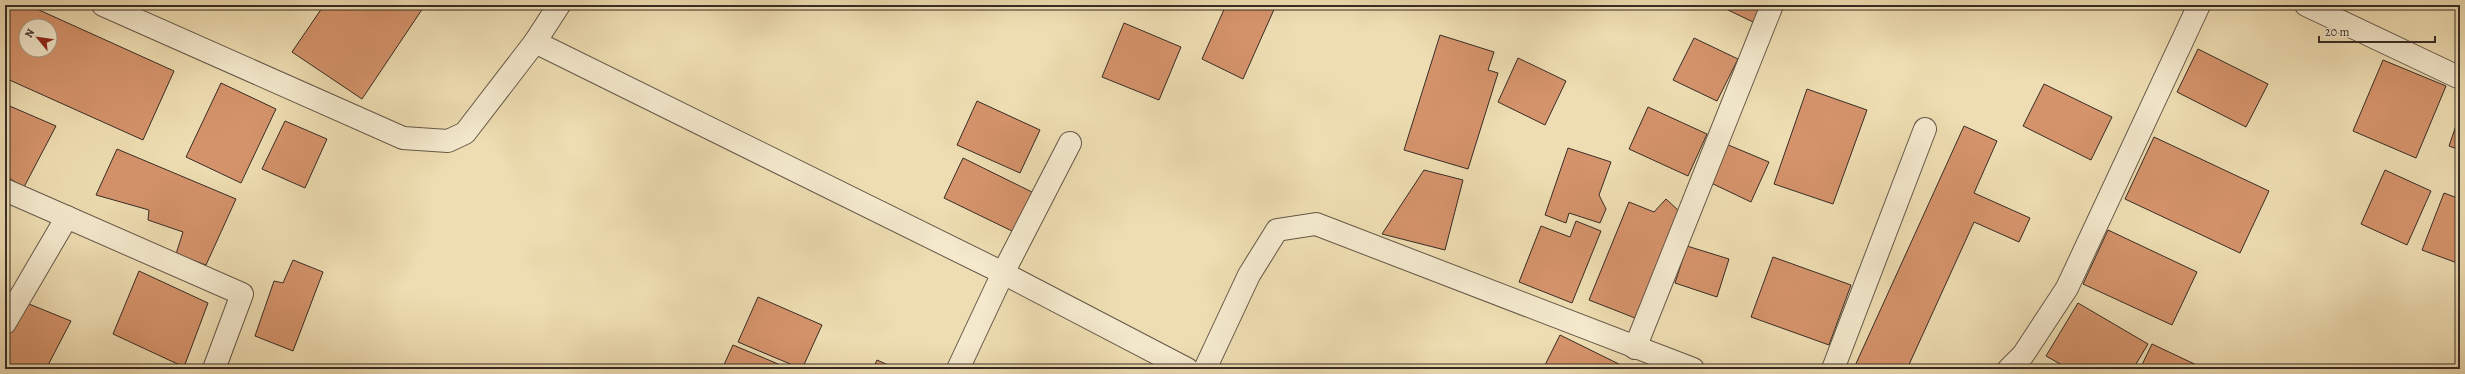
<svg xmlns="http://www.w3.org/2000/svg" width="2465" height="374" font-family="Alegreya,serif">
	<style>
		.building { fill: #d5936b; stroke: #372c25; fill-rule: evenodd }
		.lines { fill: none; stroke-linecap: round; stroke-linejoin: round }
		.minor-casing { stroke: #655848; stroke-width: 24 }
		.minor { stroke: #f4e9cd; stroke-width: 22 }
	</style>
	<rect width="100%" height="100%" fill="#eeddb2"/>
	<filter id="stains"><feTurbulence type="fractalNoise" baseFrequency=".005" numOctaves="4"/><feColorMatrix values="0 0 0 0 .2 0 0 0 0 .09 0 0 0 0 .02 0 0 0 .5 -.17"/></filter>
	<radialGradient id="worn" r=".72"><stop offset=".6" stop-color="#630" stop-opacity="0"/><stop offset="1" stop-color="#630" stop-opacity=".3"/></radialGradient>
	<g class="building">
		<path d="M5,5H28L174,71L143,140L5,78ZM26,26H50V50H26Z"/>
		<polygon points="324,5 425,5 362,99 292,52"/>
		<polygon points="1226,5 1276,5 1243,79 1202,59"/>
		<polygon points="1728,5 1761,5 1753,22 1728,10"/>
		<polygon points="1124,23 1181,47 1159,100 1102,77"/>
		<polygon points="1440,35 1494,52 1488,70 1498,73 1468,169 1404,150"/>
		<polygon points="1694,38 1738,59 1717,101 1673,80"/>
		<polygon points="2198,49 2268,84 2246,127 2177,92"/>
		<polygon points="1518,58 1566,81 1545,125 1498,102"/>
		<polygon points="2383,60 2446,86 2416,158 2353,131"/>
		<polygon points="221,83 276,109 241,183 186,157"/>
		<polygon points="2044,84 2112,117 2091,160 2023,126"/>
		<polygon points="1807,89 1867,110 1833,204 1774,184"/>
		<polygon points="977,101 1040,130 1020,173 957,145"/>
		<polygon points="5,104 56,126 24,187 5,176"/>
		<polygon points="1648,107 1707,134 1688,176 1629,149"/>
		<polygon points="2460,114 2460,150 2449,146"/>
		<polygon points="285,121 327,139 305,188 262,169"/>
		<polygon points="1964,126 1997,141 1974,193 2030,218 2019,242 1974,222 1907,369 1854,368"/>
		<polygon points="2154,137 2269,191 2240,253 2125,199"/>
		<polygon points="1726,144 1769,162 1751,202 1709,182"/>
		<polygon points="1568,148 1611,162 1599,195 1606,209 1600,223 1569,213 1566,223 1545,215"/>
		<polygon points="117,149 236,199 206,265 176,254 183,232 148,220 149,210 96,195"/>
		<polygon points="963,158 1034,193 1014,232 944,198"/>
		<polygon points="1424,170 1463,180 1445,250 1382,234"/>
		<polygon points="2385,170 2431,191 2407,245 2361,224"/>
		<polygon points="2444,193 2460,199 2460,264 2422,250"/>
		<polygon points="1666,199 1679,211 1635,318 1589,300 1629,202 1654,212"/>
		<polygon points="1576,221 1601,231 1572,303 1519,282 1541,226 1570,237"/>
		<polygon points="2108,230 2197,272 2172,325 2083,284"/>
		<polygon points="1687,246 1729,259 1717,297 1675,283"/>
		<polygon points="1773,257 1851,285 1829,345 1751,317"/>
		<polygon points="293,260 323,272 293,351 255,336 274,281 283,283"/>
		<polygon points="139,271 208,303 184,367 113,334"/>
		<polygon points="758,297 822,325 802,369 738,342"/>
		<polygon points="24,302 71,321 46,369 5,369 5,334"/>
		<polygon points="2078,303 2148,344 2133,369 2069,369 2046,356"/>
		<polygon points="1560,335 1629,369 1543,369"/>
		<polygon points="2152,344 2203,368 2140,369"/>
		<polygon points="733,345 790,369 722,369"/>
		<polygon points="877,360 897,369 873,369"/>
	</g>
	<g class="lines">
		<defs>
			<g id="minor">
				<polyline points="103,5 403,138 448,141 465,133 535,42 559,5"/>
				<polyline points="2306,5 2458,77"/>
				<polyline points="535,42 1003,273 1187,369"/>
				<polyline points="5,190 242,294 214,369"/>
				<polyline points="5,323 67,217"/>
				<polyline points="1635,348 1772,5"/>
				<polyline points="958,369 1003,273 1070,143"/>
				<polyline points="1205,369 1249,275 1277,230 1316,224 1693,369"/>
				<polyline points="1833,369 1925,129"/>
				<polyline points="2009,369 2023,355 2067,288 2199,5"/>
			</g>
		</defs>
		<use href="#minor" class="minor-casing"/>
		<use href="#minor" class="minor"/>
	</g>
	<rect width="2465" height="374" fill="none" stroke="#eeddb2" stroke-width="20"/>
	<rect x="6" y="6" width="2453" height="362" fill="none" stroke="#372c25" stroke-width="2"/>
	<rect x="10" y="10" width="2445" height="354" fill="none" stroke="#372c25"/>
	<g transform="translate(38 38) rotate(299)"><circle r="19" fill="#f4e9cd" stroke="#a89d8a"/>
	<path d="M0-3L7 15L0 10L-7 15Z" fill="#8f2418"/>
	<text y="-6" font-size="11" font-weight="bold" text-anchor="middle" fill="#372c25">N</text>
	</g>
	<path d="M2319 36v6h116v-6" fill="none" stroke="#372c25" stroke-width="2"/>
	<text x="2325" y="36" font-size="12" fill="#372c25" stroke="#f4e9cd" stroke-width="3" paint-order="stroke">20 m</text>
	<rect width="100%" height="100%" filter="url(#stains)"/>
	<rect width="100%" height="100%" fill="url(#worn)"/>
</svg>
